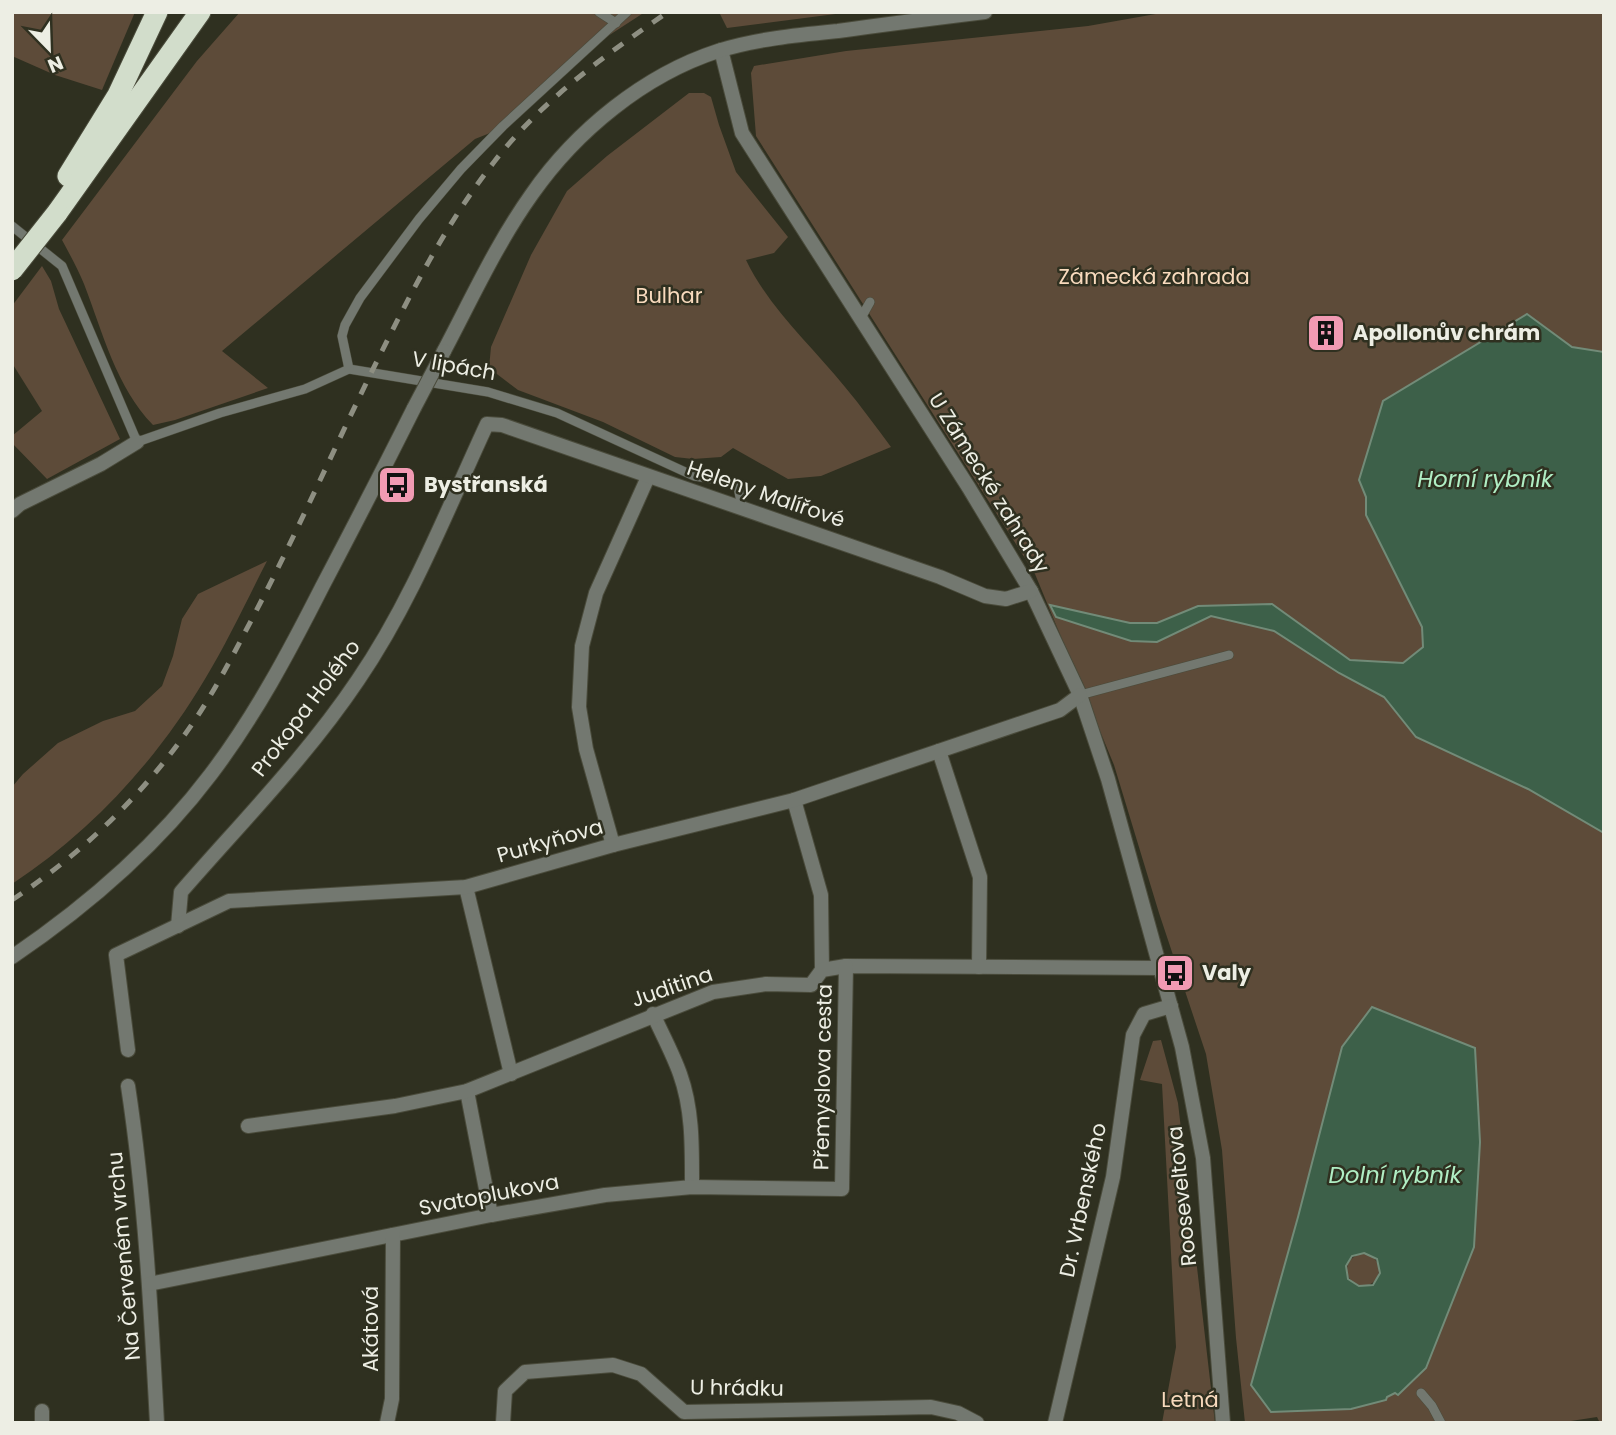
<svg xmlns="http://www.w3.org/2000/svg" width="1616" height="1435" font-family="Poppins,sans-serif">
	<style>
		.green { fill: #5d4b39; fill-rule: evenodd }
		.water { fill: #3d6049; stroke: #728b78; stroke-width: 2; fill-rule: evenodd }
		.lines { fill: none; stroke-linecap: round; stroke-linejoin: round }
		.lane-casing { stroke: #4a4b3b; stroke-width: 10 }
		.street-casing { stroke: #4a4b3b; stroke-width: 16 }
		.highway-casing { stroke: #4a4b3b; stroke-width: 23 }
		.lane { stroke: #737870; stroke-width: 9 }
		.street { stroke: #737870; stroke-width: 14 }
		.highway { stroke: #d2ddcb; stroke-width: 21 }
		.rail { stroke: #8e8f82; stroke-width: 5; stroke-dasharray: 12 12; stroke-linecap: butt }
		.street-bridge-casing { stroke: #4a4b3b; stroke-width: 16; stroke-linecap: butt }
		.highway-bridge-casing { stroke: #4a4b3b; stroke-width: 23; stroke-linecap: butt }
		.street-bridge { stroke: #737870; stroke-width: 14 }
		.highway-bridge { stroke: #d2ddcb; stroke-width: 21 }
		.labels { text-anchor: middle; stroke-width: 5; stroke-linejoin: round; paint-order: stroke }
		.park-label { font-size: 21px; fill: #f8dabd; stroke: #2f3020 }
		.poi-label { font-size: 21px; font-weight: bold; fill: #edeee4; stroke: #2f3020; text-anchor: start }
		.street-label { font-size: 21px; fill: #edeee4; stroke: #2f3020 }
		.water-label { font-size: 23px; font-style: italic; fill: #b0eec4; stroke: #2f3020 }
	</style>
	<rect width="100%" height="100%" fill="#2f3020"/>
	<g class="green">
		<polygon points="12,12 135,12 102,90 55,75 12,56"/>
		<path d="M240,12H645L608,36L542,91L510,125L475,139L222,351L268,388L175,420L153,425C116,387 103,333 84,284C78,269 70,255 62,240L197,61Z"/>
		<polygon points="719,12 851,12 727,28"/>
		<path d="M1167,12H1604V352L1572,347L1527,314L1359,480L1366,497V515L1422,627L1423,647L1402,663L1350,660L1339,673L1384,697L1416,737L1528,789L1604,833V1423H1600L1597,1417L1558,1423H1245L1236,1338L1222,1150L1206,1054L1159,913L1114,765L1035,574L756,136L751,73L754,66L846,51L1088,26ZM1475,1048L1480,1142L1474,1247L1426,1368L1395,1393L1386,1397L1251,1385L1298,1217Z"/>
		<path d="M689,93H704L711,97L719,125L736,172L788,237L774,253L746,260C769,308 812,346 845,387C861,406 876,427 891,447L821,476L788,479L733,448L721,457L693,459L675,457L603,422L518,390L489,368L491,347L531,255L567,191L607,156Z"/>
		<polygon points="42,266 51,281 59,309 120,439 47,479 12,443 12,436 42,411 12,363 12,306"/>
		<path d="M267,561C247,600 228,641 205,679C157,760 91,832 12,884V787L23,774L58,743L103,721L135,711L162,686L173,656L182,619L198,594Z"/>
		<polygon points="1161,1040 1178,1103 1215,1423 1162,1423 1176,1347 1162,1084 1140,1080 1153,1041"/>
		<circle cx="1363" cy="1270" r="16"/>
	</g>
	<g class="water">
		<polygon points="1527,314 1572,347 1604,352 1604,833 1528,789 1416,737 1384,697 1339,673 1274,631 1211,616 1157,642 1131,641 1056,617 1050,605 1130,623 1157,623 1198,606 1272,604 1350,660 1403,663 1423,647 1422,627 1366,515 1366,497 1359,480 1383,401"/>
		<path d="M1372,1007L1475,1048L1480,1142L1474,1247L1426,1368L1398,1395L1395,1393L1387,1397L1386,1400L1351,1409L1271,1412L1251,1385L1298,1217L1342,1047ZM1364,1253L1377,1259L1380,1273L1373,1285L1359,1286L1348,1279L1346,1266L1352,1256Z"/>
	</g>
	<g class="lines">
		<defs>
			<g id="lane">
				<polyline points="599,12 616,23"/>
				<polyline points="12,226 62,266 137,442 220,413 305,389 349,369 488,392 557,413 694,476 727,481 738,487 742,507"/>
				<polyline points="861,318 870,302"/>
				<polyline points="349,369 342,336 345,325 360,298 419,219 461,169 503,126 627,12"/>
				<polyline points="1080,695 1229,655"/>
				<polyline points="1421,1393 1432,1406 1441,1423"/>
			</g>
			<g id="street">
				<polyline points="721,50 742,133 969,488 1031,591 1080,695 1108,779 1182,1047 1203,1158 1223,1423"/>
				<path d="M444,351C472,298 497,243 532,194C576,131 644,75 718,51C756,39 798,35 838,31C887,24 936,18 985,12"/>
				<polyline points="12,511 20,504 101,464 137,442"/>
				<polyline points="939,751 980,877 979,967"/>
				<polyline points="794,800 821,895 822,970"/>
				<polyline points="613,845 586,749 579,707 582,646 596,593 648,477"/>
				<polyline points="466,887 511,1074"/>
				<path d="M178,926L181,892C241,823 307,756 358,680C412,601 447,510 487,424L502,425L940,577L985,596L1006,599L1031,591"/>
				<path d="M12,957C87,906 156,847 211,774C255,716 289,652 322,587C353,528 384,468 414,408"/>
				<path d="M653,1014C662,1034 673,1054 680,1074C693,1110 692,1149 692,1187"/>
				<polyline points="128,1050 116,955 229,901 466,887 613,845 794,800 1060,710 1080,695"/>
				<path d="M128,1086C145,1198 151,1310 157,1423"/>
				<polyline points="467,1091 491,1215"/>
				<polyline points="248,1126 395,1106 467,1091 713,992 766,984 811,985 822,970 846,966 1160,968"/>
				<polyline points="149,1284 491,1215 605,1195 692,1187 842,1189 846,966"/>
				<polyline points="42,1411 42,1423"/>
				<polyline points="387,1423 392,1399 393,1235"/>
				<polyline points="503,1423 505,1391 525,1372 613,1365 641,1374 684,1412 931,1407 958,1413 977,1423"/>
				<polyline points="1055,1423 1113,1177 1133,1035 1144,1014 1171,1006"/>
			</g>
			<g id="highway">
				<polyline points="68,176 118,95 157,12"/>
				<polyline points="57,213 200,12"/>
			</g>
		</defs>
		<use href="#lane" class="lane-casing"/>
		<use href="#street" class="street-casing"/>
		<use href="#highway" class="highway-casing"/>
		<use href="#lane" class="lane"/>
		<use href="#street" class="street"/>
		<use href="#highway" class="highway"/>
		<path class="rail" d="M12,900C78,856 137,801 183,737C211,699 232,657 254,615C299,529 338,439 382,351C415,285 448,221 494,162C541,101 605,55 668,12"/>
		<defs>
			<polyline id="street-bridge" points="414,408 444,351"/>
			<polyline id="highway-bridge" points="12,270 57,213"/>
		</defs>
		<use href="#street-bridge" class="street-bridge-casing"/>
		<use href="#highway-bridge" class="highway-bridge-casing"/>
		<use href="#street-bridge" class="street-bridge"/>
		<use href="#highway-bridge" class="highway-bridge"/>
	</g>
	<defs>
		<symbol id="building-square" viewBox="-11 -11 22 22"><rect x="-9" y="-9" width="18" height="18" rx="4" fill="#f19ab3" stroke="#2f3020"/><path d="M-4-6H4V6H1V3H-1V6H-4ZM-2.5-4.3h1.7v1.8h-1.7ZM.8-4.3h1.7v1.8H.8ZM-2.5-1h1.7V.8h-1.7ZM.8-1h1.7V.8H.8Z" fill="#111"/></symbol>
		<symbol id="bus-square" viewBox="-11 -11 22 22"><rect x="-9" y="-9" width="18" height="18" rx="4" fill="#f19ab3" stroke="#2f3020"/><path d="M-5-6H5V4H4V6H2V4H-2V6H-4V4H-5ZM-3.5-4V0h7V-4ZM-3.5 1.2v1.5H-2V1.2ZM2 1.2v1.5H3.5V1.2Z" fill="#111"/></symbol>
	</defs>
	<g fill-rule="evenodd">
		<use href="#building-square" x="1304" y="311" width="44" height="44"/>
		<use href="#bus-square" x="375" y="463" width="44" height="44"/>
		<use href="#bus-square" x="1153" y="951" width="44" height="44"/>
	</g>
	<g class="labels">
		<g class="park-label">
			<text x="1154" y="284">Zámecká zahrada</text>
			<text x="669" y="303">Bulhar</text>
			<text x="1190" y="1407">Letná</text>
		</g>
		<g class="poi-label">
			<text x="1353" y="340">Apollonův chrám</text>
			<text x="424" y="492">Bystřanská</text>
			<text x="1202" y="980">Valy</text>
		</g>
		<g class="street-label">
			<text transform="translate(454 366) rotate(10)" y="7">V lipách</text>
			<text transform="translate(989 483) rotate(58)" y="7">U Zámecké zahrady</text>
			<text transform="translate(766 494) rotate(19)" y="7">Heleny Malířové</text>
			<text transform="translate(306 708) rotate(-53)" y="7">Prokopa Holého</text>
			<text transform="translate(550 841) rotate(-16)" y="7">Purkyňova</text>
			<text transform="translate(672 987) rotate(-19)" y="7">Juditina</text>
			<text transform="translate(823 1077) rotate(-89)" y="7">Přemyslova cesta</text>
			<text transform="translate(489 1195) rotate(-11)" y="7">Svatoplukova</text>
			<text transform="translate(1182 1196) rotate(-96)" y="7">Rooseveltova</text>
			<text transform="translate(1083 1200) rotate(-78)" y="7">Dr. Vrbenského</text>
			<text transform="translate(124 1256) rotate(-95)" y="7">Na Červeném vrchu</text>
			<text transform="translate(371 1329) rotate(-90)" y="7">Akátová</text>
			<text transform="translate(737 1388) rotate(1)" y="7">U hrádku</text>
		</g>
		<g class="water-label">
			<text x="1485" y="487">Horní rybník</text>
			<text x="1395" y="1183">Dolní rybník</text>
		</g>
	</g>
	<rect width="1616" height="1435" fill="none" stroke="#edeee4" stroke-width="28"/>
	<g transform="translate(49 49) rotate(157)" stroke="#2f3020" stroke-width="5" paint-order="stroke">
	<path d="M0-5L12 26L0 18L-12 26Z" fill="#edeee4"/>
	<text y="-10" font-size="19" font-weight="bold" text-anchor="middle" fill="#edeee4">N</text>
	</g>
</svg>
